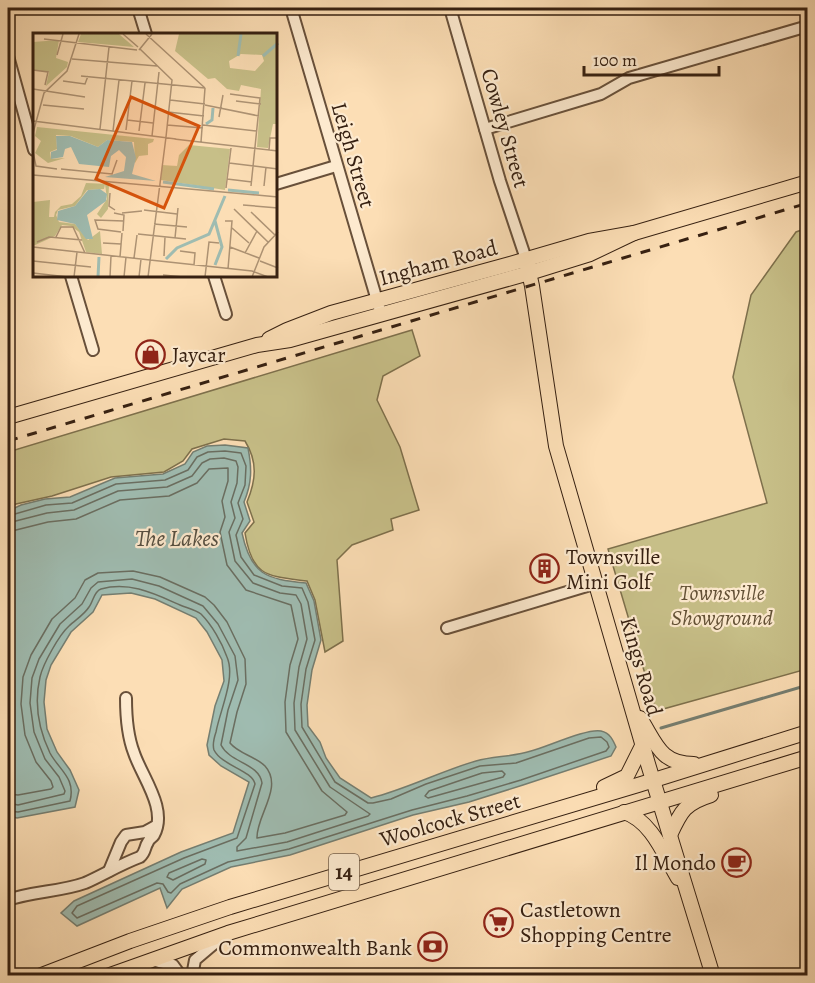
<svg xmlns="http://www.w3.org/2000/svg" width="815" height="983" font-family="Alegreya,serif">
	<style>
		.green { fill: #c7bf88; stroke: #7e704c; stroke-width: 1.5 }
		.water { fill: #9fbcb1; stroke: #757e71; stroke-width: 1.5 }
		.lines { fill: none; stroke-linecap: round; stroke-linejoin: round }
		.shore { stroke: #6a6e61; stroke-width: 1.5 }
		.stream { stroke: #757e71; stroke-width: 3 }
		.minor-casing { stroke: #68503a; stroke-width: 14 }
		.major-casing { stroke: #362011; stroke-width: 16 }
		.minor { stroke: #fdeacf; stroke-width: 10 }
		.major { stroke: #fcdeb5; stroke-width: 14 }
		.rail { stroke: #362011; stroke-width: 3; stroke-dasharray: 10 10; stroke-linecap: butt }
		.labels { text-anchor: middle; stroke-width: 4.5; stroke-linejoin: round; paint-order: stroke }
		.shield { fill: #fdeacf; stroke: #725d4a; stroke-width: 1.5 }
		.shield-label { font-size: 21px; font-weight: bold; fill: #362011 }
		.street-label { font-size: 22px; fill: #362011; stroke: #fdeacf }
		.poi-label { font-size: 22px; fill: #362011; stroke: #fdeacf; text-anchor: start }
		.park-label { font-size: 22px; font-style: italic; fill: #625035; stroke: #fdeacf }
		.water-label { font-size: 24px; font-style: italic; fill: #564f41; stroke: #fdeacf }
		.inset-river { fill: none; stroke: #9fbcb1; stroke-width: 3 }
		.inset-road { fill: none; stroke: #ad9273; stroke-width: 1.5 }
		.view { fill: #d6530c; fill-opacity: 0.15; stroke: #d6530c; stroke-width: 3 }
		.inset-edge { fill: none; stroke: #362011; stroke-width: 3 }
	</style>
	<rect width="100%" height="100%" fill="#fcdeb5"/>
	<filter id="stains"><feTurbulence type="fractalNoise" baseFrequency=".00333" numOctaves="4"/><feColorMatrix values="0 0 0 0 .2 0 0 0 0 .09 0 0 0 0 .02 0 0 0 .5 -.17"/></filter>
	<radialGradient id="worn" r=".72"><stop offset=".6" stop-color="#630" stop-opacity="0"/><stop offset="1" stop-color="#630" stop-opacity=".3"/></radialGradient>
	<g class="green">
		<polygon points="807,228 807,669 656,711 608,549 767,503 733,377 751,295 796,232"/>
		<path d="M412,330L420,356L383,376L377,400L400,447L419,510L391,519L393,530L352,545L337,560L343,641L325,652L315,600L307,581C267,576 252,577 245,533L254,522L247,502C256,480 258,462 245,441L224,439L192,449L183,461L164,472L111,477L52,496L16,504L8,509V452Z"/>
	</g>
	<path class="water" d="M225,445L248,448C252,468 252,483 244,502L250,521L242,533C251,575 266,579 306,583L314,601L321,640L312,670L307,705L308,726L320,742L326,758L340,778L371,798C407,789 441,771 476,761C494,756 512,757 531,751C547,747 587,728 601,731C610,733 613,740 616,747L611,756L523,785L469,802L413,815L290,855L231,867L182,889L167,908L160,888L77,926L61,913L74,901L181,852L233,833L249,782L221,766L209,755L207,745L215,706L224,681L222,660L207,632L196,618L155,599L131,593L102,595L93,612L71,632L51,665L46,680L44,702L47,729L57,752L70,770L79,790L75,807L17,818L8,816V511L21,505L45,499L70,497L115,478L163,474L185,464L193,452L207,446Z"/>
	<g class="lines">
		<g class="shore">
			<path d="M8,516L46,505L72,503L116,484L165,480L188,470L197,457L208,452L225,451L241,453L246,466L245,485L238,503L243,519L236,535L241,557L254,575L282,586L302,588L308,602L315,640L306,669L301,704L302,727L335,782L368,803H373L391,799L426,784L480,766L516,763L589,738L601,737L607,742L609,747L606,751L521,780L467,796L412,810L289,849L228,862L180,884L171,893L168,892L163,884L157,883L77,918L72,913L77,906L184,858L237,838L255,784C252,770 222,766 214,750C212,744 214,738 216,732C220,710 236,678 227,657C222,643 212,625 201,614C196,610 187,608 180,605C155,594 130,581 101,589C94,591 93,602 89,607C84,615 75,620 69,626C59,635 43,664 40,677C34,703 39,730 50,753C59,770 76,778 70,801L18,812L8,811"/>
			<path d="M8,523L47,513L74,510L118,491L167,487L192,476L202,463L210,459L224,458L236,461L238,467L237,483L231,502L235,518L229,532L235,561L253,583L280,593L296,595L301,604L307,639L299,667L294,703L295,730L330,787L370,814L368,816L287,842L237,851V847L246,838L262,783C259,763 230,763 221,745L228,710L238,680L235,656L218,624L203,606L159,586L132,579L98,582L91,588L82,604L60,624L39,659L32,678L30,703L34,732L45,759L59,777L65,791L64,794L18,805L8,803"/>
			<path d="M8,532L48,522L76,519L120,500L169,496L197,483L209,469L228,468V481L222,501L225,517L220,532L227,565L246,590L291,605L298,639L290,665L285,702L286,732L322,791L347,812L345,815L285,833L257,838C256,816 284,787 265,766C255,756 239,754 230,743L237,712L246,684L245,659L227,622L214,605L205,597L160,577L133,571L98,573L85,580L75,598L52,619L31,655L23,677L21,704L25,735L36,762L51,781L53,787L51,789L18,795L8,794"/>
			<polygon points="502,771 505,774 503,777 428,798 425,796 429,791 482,773"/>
			<polygon points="202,859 206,860 205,864 173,880 167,877 169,873"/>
		</g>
		<polyline class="stream" points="661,728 808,685"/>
		<defs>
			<g id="minor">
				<polyline points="138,8 146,34"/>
				<polyline points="291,8 381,314"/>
				<polyline points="450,8 500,181 526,259"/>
				<polyline points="8,56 34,150"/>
				<polyline points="485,129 601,94 629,78 808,26"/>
				<polyline points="276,184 336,166"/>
				<polyline points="71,276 93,350"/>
				<polyline points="214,276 226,314"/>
				<polyline points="447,628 597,583"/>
				<polyline points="109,871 121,842 126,835 145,832 156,826"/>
				<path d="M8,900C33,891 60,892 85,883C103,875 121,864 140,857C146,852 144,848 148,842C149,839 152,838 154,835C168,809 142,777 134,753C127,735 126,717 126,698"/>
				<polyline points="151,960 173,965 181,976"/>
				<polyline points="192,976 195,960 221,938"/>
			</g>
			<g id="major">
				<polyline points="526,259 532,286 556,446 648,764 713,976"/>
				<polyline points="269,339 287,330 331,313 510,264 589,241 634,233 808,182"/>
				<polyline points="8,417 257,345 290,340 529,273 590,254 634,233"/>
				<path d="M640,718C656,743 660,764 694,764"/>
				<polyline points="604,787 627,776 643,744"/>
				<path d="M624,812C652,821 664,855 678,878"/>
				<path d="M670,835C681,811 685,803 711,795"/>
				<polyline points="39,976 130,941 230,907 638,785 808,732"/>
				<polyline points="107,976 228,933 808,757"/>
			</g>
		</defs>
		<use href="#minor" class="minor-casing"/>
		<use href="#major" class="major-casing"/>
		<use href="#minor" class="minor"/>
		<use href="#major" class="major"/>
		<polyline class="rail" points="8,441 808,203"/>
	</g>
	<defs>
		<symbol id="shop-ring" viewBox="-11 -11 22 22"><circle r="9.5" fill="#fdeacf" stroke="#8f2418" stroke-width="1.5"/><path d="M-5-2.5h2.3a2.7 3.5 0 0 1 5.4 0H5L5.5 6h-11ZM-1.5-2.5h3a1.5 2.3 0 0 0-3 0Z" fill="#8f2418"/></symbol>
		<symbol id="building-ring" viewBox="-11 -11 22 22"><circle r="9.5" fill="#fdeacf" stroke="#8f2418" stroke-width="1.5"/><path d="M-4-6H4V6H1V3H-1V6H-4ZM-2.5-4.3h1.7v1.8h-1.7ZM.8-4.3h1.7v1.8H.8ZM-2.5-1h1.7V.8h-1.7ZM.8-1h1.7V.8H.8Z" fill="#8f2418"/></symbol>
		<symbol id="cafe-ring" viewBox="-11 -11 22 22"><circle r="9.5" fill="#fdeacf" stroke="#8f2418" stroke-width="1.5"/><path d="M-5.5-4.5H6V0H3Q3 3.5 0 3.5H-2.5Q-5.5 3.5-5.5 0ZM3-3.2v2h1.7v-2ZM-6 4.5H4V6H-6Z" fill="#8f2418"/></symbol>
		<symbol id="supermarket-ring" viewBox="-11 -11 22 22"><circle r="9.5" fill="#fdeacf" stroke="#8f2418" stroke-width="1.5"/><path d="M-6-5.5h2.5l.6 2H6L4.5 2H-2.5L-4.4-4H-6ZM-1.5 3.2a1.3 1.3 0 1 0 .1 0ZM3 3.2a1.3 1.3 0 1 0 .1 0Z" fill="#8f2418"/></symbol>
		<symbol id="bank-ring" viewBox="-11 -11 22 22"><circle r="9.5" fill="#fdeacf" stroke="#8f2418" stroke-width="1.5"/><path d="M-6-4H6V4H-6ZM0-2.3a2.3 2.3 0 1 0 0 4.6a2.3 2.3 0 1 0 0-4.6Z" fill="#8f2418"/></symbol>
	</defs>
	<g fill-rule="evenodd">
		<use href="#shop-ring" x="134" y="338" width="33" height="33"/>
		<use href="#building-ring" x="528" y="552" width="33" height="33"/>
		<use href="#cafe-ring" x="720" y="846" width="33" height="33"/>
		<use href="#supermarket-ring" x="482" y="906" width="33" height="33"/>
		<use href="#bank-ring" x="416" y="930" width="33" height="33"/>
	</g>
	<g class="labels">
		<rect class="shield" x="329" y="854" width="30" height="36" rx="4.5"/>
		<g class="shield-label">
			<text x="344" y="879">14</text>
		</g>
		<g class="street-label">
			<text transform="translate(506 128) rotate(74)" y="8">Cowley Street</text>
			<text transform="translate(354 155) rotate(74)" y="8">Leigh Street</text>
			<text transform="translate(438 262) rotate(-15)" y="8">Ingham Road</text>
			<text transform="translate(642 666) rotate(74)" y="8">Kings Road</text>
			<text transform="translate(450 819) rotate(-16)" y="8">Woolcock Street</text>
		</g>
		<g class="poi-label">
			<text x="172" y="362">Jaycar</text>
			<text x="566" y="564">Townsville<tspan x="566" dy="25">Mini Golf</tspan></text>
			<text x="716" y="870" text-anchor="end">Il Mondo</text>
			<text x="520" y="917">Castletown<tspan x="520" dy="25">Shopping Centre</tspan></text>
			<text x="412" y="955" text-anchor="end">Commonwealth Bank</text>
		</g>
		<g class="park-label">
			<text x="722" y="600">Townsville<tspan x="722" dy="25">Showground</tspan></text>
		</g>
		<g class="water-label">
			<text x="177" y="546">The Lakes</text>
		</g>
	</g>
	<g transform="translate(33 33)">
		<rect width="244" height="244" fill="#fcdeb5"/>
		<path d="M48,1H86L101,14L45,9ZM146,1H244V91H240L235,115L224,114L228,56L208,52L206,58L194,56L182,45L175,46L142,18ZM208,21L229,22L231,28L222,38L197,35L196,28ZM26,7L23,25L35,29L34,34L13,53L16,39L0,37V9ZM4,94L121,106L120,109L115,111V122L106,123L102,130L101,109L74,107L65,114L38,103L23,102L24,116L17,119L18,126L32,125L15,130L2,120L8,108L2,103ZM156,112L197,116L192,157L128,147L129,132L144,133L146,122ZM53,150L76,151L75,176L68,185L64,181L74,166L72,151L71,156L54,157L42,173L25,177L23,182L26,189L42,191L55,207L67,198L69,221L53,219L46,199L38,193L29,192L22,203L0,213V169L17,167L16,184H21L22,179L28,173L39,171L48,163Z" fill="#c7bf88" fill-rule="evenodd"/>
		<path d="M23,103H37L65,114L74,107L99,109L103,125L99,141L123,148L72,144L91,138L93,124L86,117L78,123L76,134L46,131L38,114L32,116L30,124L18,126V119L24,117ZM67,156L74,161L73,168L54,182L60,206H53L42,191L24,187L25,178L42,173L55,157Z" fill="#9fbcb1"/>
		<path class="inset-river" d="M205,23L208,1M230,23L245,10M173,91L179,87L180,75M130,149L181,156M195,157L226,160M182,188L189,214L182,232M133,226L144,215L176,201L192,163M65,244L66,224"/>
		<path class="inset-road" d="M90,1L105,14M113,1L172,55M11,6L104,17M107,16L139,47L133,104M106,17L119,1M24,22L30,1M39,26L124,33M0,37L15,39L12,52M48,43L172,55M30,48L52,51L55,43M0,56L52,64M197,61L227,65L218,153M137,67L172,71M203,68L228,71M10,72L51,76M172,72L226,83M135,79L171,83M186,84L190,62M94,87L120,90M0,88L143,106M134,92L170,95M170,92L224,98M67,96L76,14M93,97L99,48M80,98L86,47M106,98L112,50M0,100L11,60L34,38L46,1M119,103L126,39M141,106L245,118M168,109L172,55M236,117L237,105H245M0,119L3,133L24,136M196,130L245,136M28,136L79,141L84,127M0,142L245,164M194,146L219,149M231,153L233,134M193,155L198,115M77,160L76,173L82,177M210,172L245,175M201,176L235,209M111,177L144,181M218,179L242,202M81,180L91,182L90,198M89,180L109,178M192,188H199L195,236M121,191L154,194M199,195L216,210M88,199L65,196L62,187L91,188M105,201L153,206M23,204L28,194H40L52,220M142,205L145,175M4,209L16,204L49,207M70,210L88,211M0,214L117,227M197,214L226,225M147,218L162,220L161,232M212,220L224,198M131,223L132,204M87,224L89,200M101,225L104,202M117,227L219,238L235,244M0,228L58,234M227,228L245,235M0,240L35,244M130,242L150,244M41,244L44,219M77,244L78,223M91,244L93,224M106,244L108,226M115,244L133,104M172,244L176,209L186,210M219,244L231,214L245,199"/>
		<path class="view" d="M98,64L166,93L131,175L63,146Z"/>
		<rect width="244" height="244" class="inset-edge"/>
	</g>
	<rect width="815" height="983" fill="none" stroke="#fcdeb5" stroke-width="30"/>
	<rect x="9" y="9" width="797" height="965" fill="none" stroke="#362011" stroke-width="3"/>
	<rect x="15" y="15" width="785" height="953" fill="none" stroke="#362011" stroke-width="1.5"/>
	<path d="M584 66v9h135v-9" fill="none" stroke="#362011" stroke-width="3"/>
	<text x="593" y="66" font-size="18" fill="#362011" stroke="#fdeacf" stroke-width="4.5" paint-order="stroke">100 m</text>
	<rect width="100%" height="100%" filter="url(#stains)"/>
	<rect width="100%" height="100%" fill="url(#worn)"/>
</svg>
